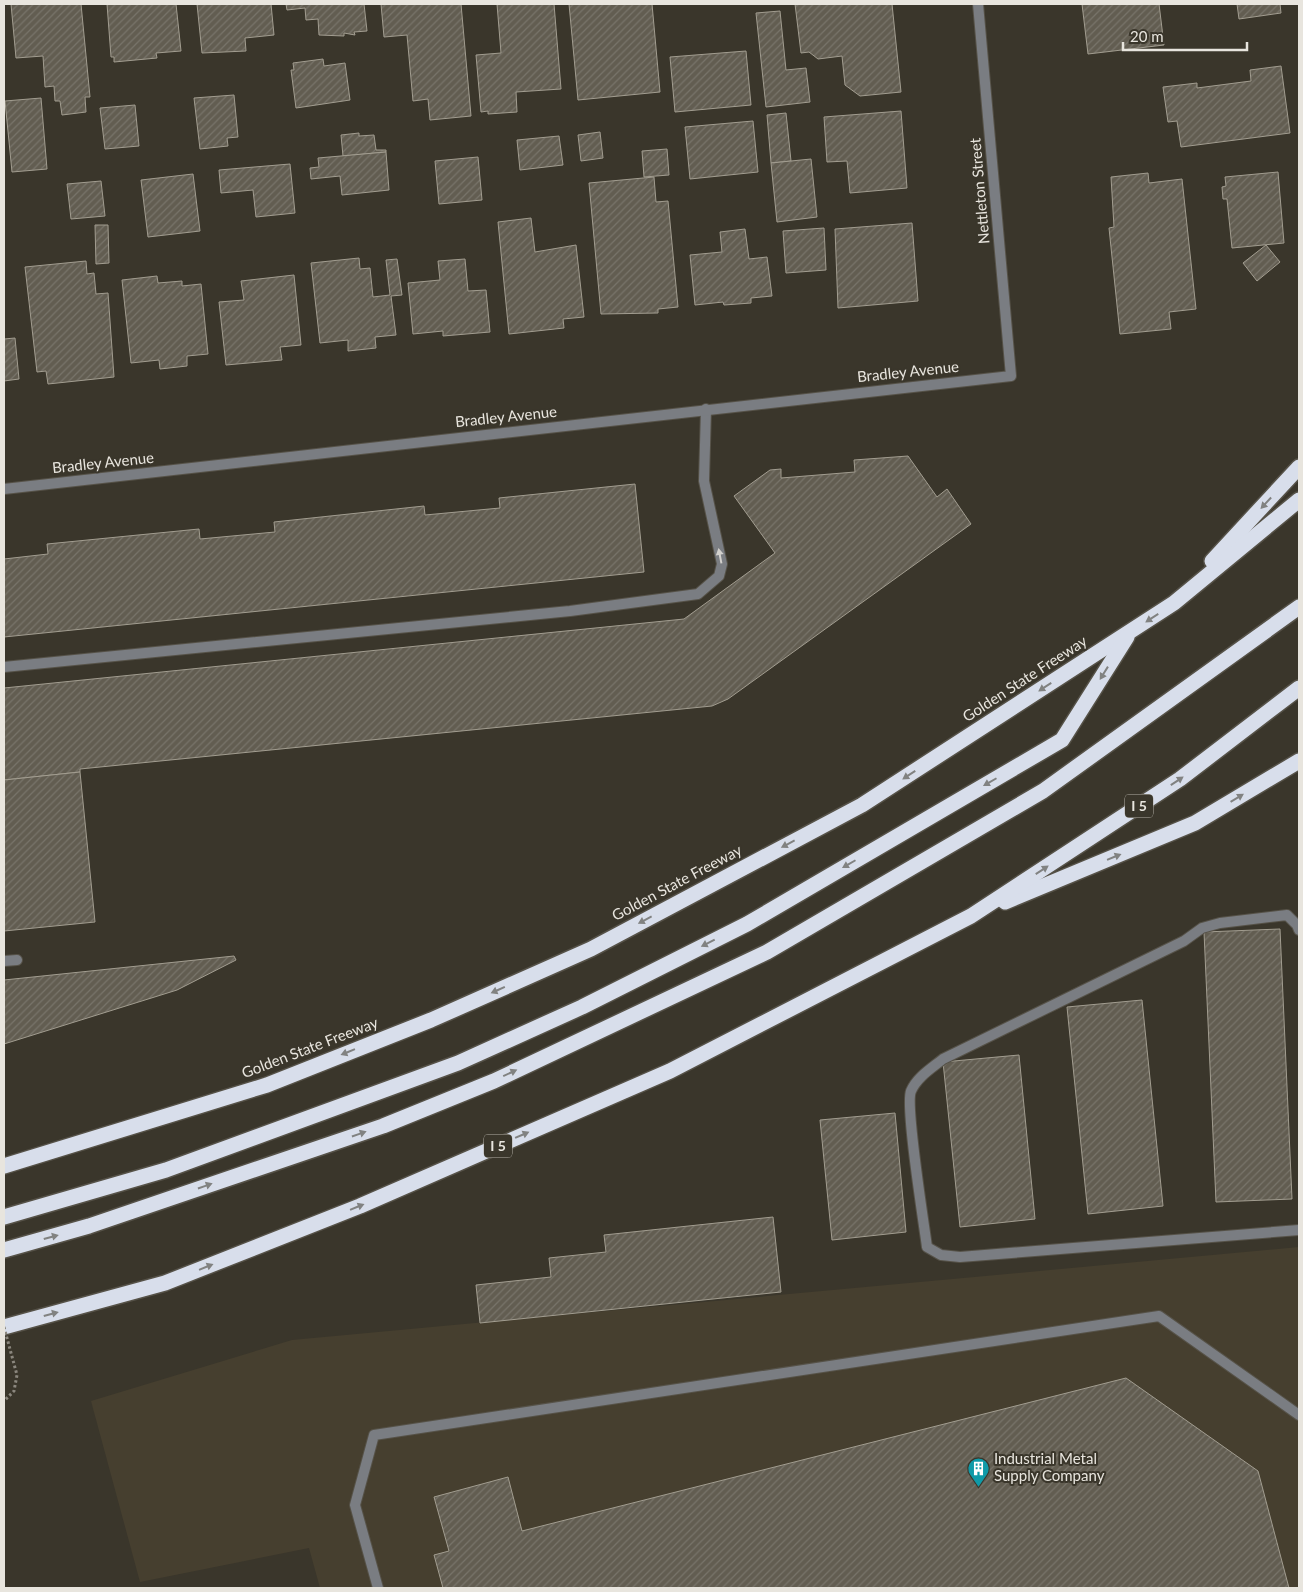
<svg xmlns="http://www.w3.org/2000/svg" width="1303" height="1592" font-family="Lato,sans-serif">
	<style>
		.built { fill: #463f2f }
		.building { fill: url(#building-hatch); stroke: #a29d90 }
		.lines { fill: none; stroke-linecap: round; stroke-linejoin: round }
		.lane-casing { stroke: #565248; stroke-width: 12 }
		.street-casing { stroke: #565248; stroke-width: 12 }
		.highway-casing { stroke: #565248; stroke-width: 18 }
		.lane { stroke: #7a7d82; stroke-width: 10 }
		.street { stroke: #7a7d82; stroke-width: 10 }
		.highway { stroke: #d8deeb; stroke-width: 15 }
		.path-bridge { stroke: #8b877e; stroke-width: 3; stroke-dasharray: 2.5 2.5; stroke-linecap: butt }
		.oneway { fill: #818281 }
		.oneway2 { fill: #d2d0cc }
		.labels { text-anchor: middle; stroke-width: 4; stroke-linejoin: round; paint-order: stroke }
		.shield { fill: #3a362b; stroke: #b4b0a8; stroke-width: 1 }
		.shield-label { font-size: 14px; font-weight: bold; fill: #e8e5de }
		.street-label { font-size: 15px; fill: #e8e5de; stroke: #3a362b }
		.poi-label { font-size: 15px; fill: #e8e5de; stroke: #3a362b; text-anchor: start }
	</style>
	<defs>
		<pattern id="building-hatch" width="6" height="6" patternUnits="userSpaceOnUse" patternTransform="scale(1.25)"><rect width="6" height="6" fill="#625d51"/><path d="M-1 1l2-2M0 6l6-6M5 7l2-2" fill="none" stroke="#78746a"/></pattern>
	</defs>
	<rect width="100%" height="100%" fill="#3a362b"/>
	<polygon class="built" points="1299,1247 1299,1588 320,1588 309,1548 140,1582 91,1401 292,1340"/>
	<g class="building">
		<polygon points="11,4 81,4 90,97 85,97 86,112 62,115 60,101 55,101 54,86 45,87 43,56 16,58"/>
		<polygon points="107,4 176,4 181,51 156,53 157,58 114,62 114,57 111,57"/>
		<polygon points="197,4 271,4 274,35 245,38 246,51 202,53"/>
		<polygon points="286,4 364,4 367,31 354,32 355,35 344,33 344,36 319,35 318,19 306,20 305,8 287,10"/>
		<polygon points="381,4 461,4 471,116 430,120 428,99 413,101 407,35 384,37"/>
		<polygon points="497,4 554,4 561,89 516,92 517,112 488,114 488,111 481,112 476,55 501,53"/>
		<polygon points="569,4 652,4 660,92 578,100"/>
		<polygon points="795,4 892,4 901,92 860,96 845,85 842,56 818,59 809,52 801,53"/>
		<polygon points="1082,4 1159,4 1164,45 1088,54"/>
		<polygon points="1237,4 1280,4 1281,13 1239,19"/>
		<polygon points="780,11 786,70 806,68 810,102 766,107 756,13"/>
		<polygon points="746,51 751,105 675,112 670,57"/>
		<polygon points="323,59 324,66 345,63 350,100 296,108 291,70 294,70 293,63"/>
		<polygon points="1281,66 1290,133 1181,147 1177,121 1168,122 1163,87 1197,83 1197,88 1251,81 1250,70"/>
		<polygon points="234,95 238,137 227,138 228,146 200,149 194,98"/>
		<polygon points="41,98 47,169 12,172 5,101"/>
		<polygon points="135,105 139,146 105,149 100,108"/>
		<polygon points="901,111 907,188 850,193 847,161 827,162 824,117"/>
		<polygon points="786,113 791,161 771,163 767,115"/>
		<polygon points="753,121 758,172 690,179 685,127"/>
		<polygon points="600,132 603,158 581,161 578,135"/>
		<polygon points="359,133 359,136 374,135 376,150 386,150 386,152 343,156 341,135"/>
		<polygon points="559,136 563,165 520,170 517,140"/>
		<polygon points="667,149 669,175 644,177 642,151"/>
		<polygon points="386,152 389,190 342,195 340,176 311,179 310,168 319,167 318,158"/>
		<polygon points="478,157 482,200 439,204 435,161"/>
		<polygon points="811,159 817,217 777,222 771,163"/>
		<polygon points="290,164 295,213 256,217 253,190 221,193 219,170"/>
		<polygon points="1278,172 1284,243 1232,248 1227,199 1223,199 1222,187 1226,186 1225,177"/>
		<polygon points="1148,173 1149,183 1182,179 1196,309 1169,312 1171,329 1120,334 1109,228 1114,227 1111,177"/>
		<polygon points="193,174 200,231 148,237 141,180"/>
		<polygon points="654,177 656,202 668,201 678,307 658,309 658,313 601,314 589,183"/>
		<polygon points="101,181 105,216 71,219 67,184"/>
		<polygon points="531,218 535,252 576,245 584,317 563,319 564,328 509,334 498,222"/>
		<polygon points="912,223 918,301 838,308 835,229"/>
		<polygon points="95,225 108,225 109,263 96,264"/>
		<polygon points="824,228 826,270 786,273 783,231"/>
		<polygon points="745,229 749,259 767,257 772,296 751,298 751,303 724,305 723,302 695,305 690,255 722,252 720,232"/>
		<polygon points="1266,245 1280,262 1257,281 1243,263"/>
		<polygon points="359,258 360,269 370,268 373,297 390,295 386,260 397,259 402,295 391,296 396,335 375,337 376,348 348,351 348,340 320,343 311,263"/>
		<polygon points="465,259 468,291 486,290 490,332 443,336 443,331 413,334 408,283 440,280 438,261"/>
		<polygon points="86,261 87,274 94,273 96,294 108,293 114,377 48,384 46,371 37,372 25,267"/>
		<polygon points="294,275 301,345 280,347 282,360 226,365 219,302 244,300 241,281"/>
		<polygon points="157,276 158,283 182,281 182,286 201,284 208,354 187,356 187,366 160,369 159,360 131,363 122,280"/>
		<polygon points="15,338 19,379 4,381 4,339"/>
		<polygon points="908,456 937,497 947,489 971,524 728,699 712,706 80,769 80,772 4,780 4,688 684,619 775,553 734,496 770,470 781,469 781,478 855,472 854,460"/>
		<polygon points="635,484 644,572 4,637 4,559 48,554 47,544 199,529 200,539 275,532 274,522 424,506 425,515 500,508 499,498"/>
		<polygon points="80,772 95,922 4,931 4,780"/>
		<polygon points="1280,929 1292,1199 1216,1202 1204,932"/>
		<polygon points="234,956 236,960 177,990 4,1044 4,980"/>
		<polygon points="1142,1000 1163,1206 1088,1214 1067,1007"/>
		<polygon points="1019,1055 1035,1219 960,1227 943,1062"/>
		<polygon points="895,1113 906,1232 832,1240 820,1120"/>
		<polygon points="773,1217 781,1292 480,1323 476,1285 551,1277 549,1258 606,1252 604,1235"/>
		<polygon points="1126,1378 1258,1471 1289,1588 443,1588 434,1555 449,1551 434,1497 508,1477 522,1531"/>
	</g>
	<g class="lines">
		<defs>
			<g id="lane">
				<polyline points="4,667 570,611 698,594 719,576 722,564 704,481 706,409"/>
				<path d="M1299,930L1297,925L1287,915L1220,923L1202,928L1184,941L943,1059C932,1068 917,1077 911,1091C905,1105 924,1224 927,1247L941,1255L960,1257L1299,1230"/>
				<polyline points="4,961 17,960"/>
				<polyline points="378,1588 355,1505 374,1435 1159,1316 1299,1415"/>
			</g>
			<polyline id="street" points="4,489 1011,376 978,4"/>
			<g id="highway">
				<polyline points="1212,561 1299,467"/>
				<polyline points="1005,902 1195,823 1299,761"/>
				<polyline points="4,1166 267,1085 431,1020 591,949 862,805 1174,603 1299,500"/>
				<polyline points="4,1217 166,1170 458,1063 582,1007 747,924 1062,740 1127,637"/>
				<polyline points="4,1250 89,1226 383,1126 494,1081 767,952 1043,791 1299,607"/>
				<polyline points="4,1327 165,1283 360,1206 670,1071 971,916 1180,779 1299,688"/>
			</g>
		</defs>
		<use href="#lane" class="lane-casing"/>
		<use href="#street" class="street-casing"/>
		<use href="#highway" class="highway-casing"/>
		<use href="#lane" class="lane"/>
		<use href="#street" class="street"/>
		<use href="#highway" class="highway"/>
		<polyline class="path-bridge" points="4,1327 17,1375 14,1391 4,1401"/>
	</g>
	<defs><path id="oneway-solid" d="M-6-.8H1V-3.2L6.5 0L1 3.2V.8H-6Z" transform="scale(1.25)"/></defs>
	<g class="oneway">
		<use href="#oneway-solid" transform="translate(1266 503) rotate(133)"/>
		<use href="#oneway-solid" transform="translate(1152 618) rotate(147)"/>
		<use href="#oneway-solid" transform="translate(1104 673) rotate(122)"/>
		<use href="#oneway-solid" transform="translate(1045 687) rotate(147)"/>
		<use href="#oneway-solid" transform="translate(909 775) rotate(147)"/>
		<use href="#oneway-solid" transform="translate(1177 781) rotate(-34)"/>
		<use href="#oneway-solid" transform="translate(990 782) rotate(150)"/>
		<use href="#oneway-solid" transform="translate(1237 798) rotate(-31)"/>
		<use href="#oneway-solid" transform="translate(788 844) rotate(152)"/>
		<use href="#oneway-solid" transform="translate(1114 857) rotate(-22)"/>
		<use href="#oneway-solid" transform="translate(849 864) rotate(150)"/>
		<use href="#oneway-solid" transform="translate(1042 870) rotate(-33)"/>
		<use href="#oneway-solid" transform="translate(645 920) rotate(152)"/>
		<use href="#oneway-solid" transform="translate(708 943) rotate(153)"/>
		<use href="#oneway-solid" transform="translate(498 990) rotate(156)"/>
		<use href="#oneway-solid" transform="translate(348 1052) rotate(158)"/>
		<use href="#oneway-solid" transform="translate(510 1073) rotate(-25)"/>
		<use href="#oneway-solid" transform="translate(359 1134) rotate(-19)"/>
		<use href="#oneway-solid" transform="translate(522 1135) rotate(-23)"/>
		<use href="#oneway-solid" transform="translate(205 1186) rotate(-19)"/>
		<use href="#oneway-solid" transform="translate(357 1207) rotate(-22)"/>
		<use href="#oneway-solid" transform="translate(51 1237) rotate(-15)"/>
		<use href="#oneway-solid" transform="translate(206 1267) rotate(-22)"/>
		<use href="#oneway-solid" transform="translate(51 1314) rotate(-15)"/>
	</g>
	<use class="oneway2" href="#oneway-solid" transform="translate(720 556) rotate(-101)"/>
	<defs>
		<symbol id="building-pin" viewBox="-11 -11 22 30"><path d="M0 17L-7.5 6A9.5 9.5 0 1 1 7.5 6Z" fill="#0f9aa8" stroke="#3a362b"/><path d="M-4-6H4V6H1V3H-1V6H-4ZM-2.5-4.3h1.7v1.8h-1.7ZM.8-4.3h1.7v1.8H.8ZM-2.5-1h1.7V.8h-1.7ZM.8-1h1.7V.8H.8Z" fill="#fff"/></symbol>
	</defs>
	<g fill-rule="evenodd">
		<use href="#building-pin" x="966" y="1456" width="25" height="34"/>
	</g>
	<g class="labels">
		<g class="shield">
			<rect x="1125" y="794.5" width="28" height="23" rx="4"/>
			<rect x="484" y="1134.5" width="28" height="23" rx="4"/>
		</g>
		<g class="shield-label">
			<text x="1139" y="811">I 5</text>
			<text x="498" y="1151">I 5</text>
		</g>
		<g class="street-label">
			<text transform="translate(980 191) rotate(-95)" y="5">Nettleton Street</text>
			<text transform="translate(908 372) rotate(-6)" y="5">Bradley Avenue</text>
			<text transform="translate(506 417) rotate(-6)" y="5">Bradley Avenue</text>
			<text transform="translate(103 463) rotate(-6)" y="5">Bradley Avenue</text>
			<text transform="translate(1025 679) rotate(-33)" y="5">Golden State Freeway</text>
			<text transform="translate(677 883) rotate(-28)" y="5">Golden State Freeway</text>
			<text transform="translate(310 1048) rotate(-21)" y="5">Golden State Freeway</text>
		</g>
		<g class="poi-label">
			<text x="994" y="1464">Industrial Metal<tspan x="994" dy="17">Supply Company</tspan></text>
		</g>
	</g>
	<rect width="1303" height="1592" fill="none" stroke="#e8e5de" stroke-width="10"/>
	<path d="M1123 42v8h124v-8" fill="none" stroke="#e8e5de" stroke-width="2.5"/>
	<text x="1130" y="42" font-size="15" fill="#e8e5de" stroke="#3a362b" stroke-width="4" paint-order="stroke">20 m</text>
</svg>
